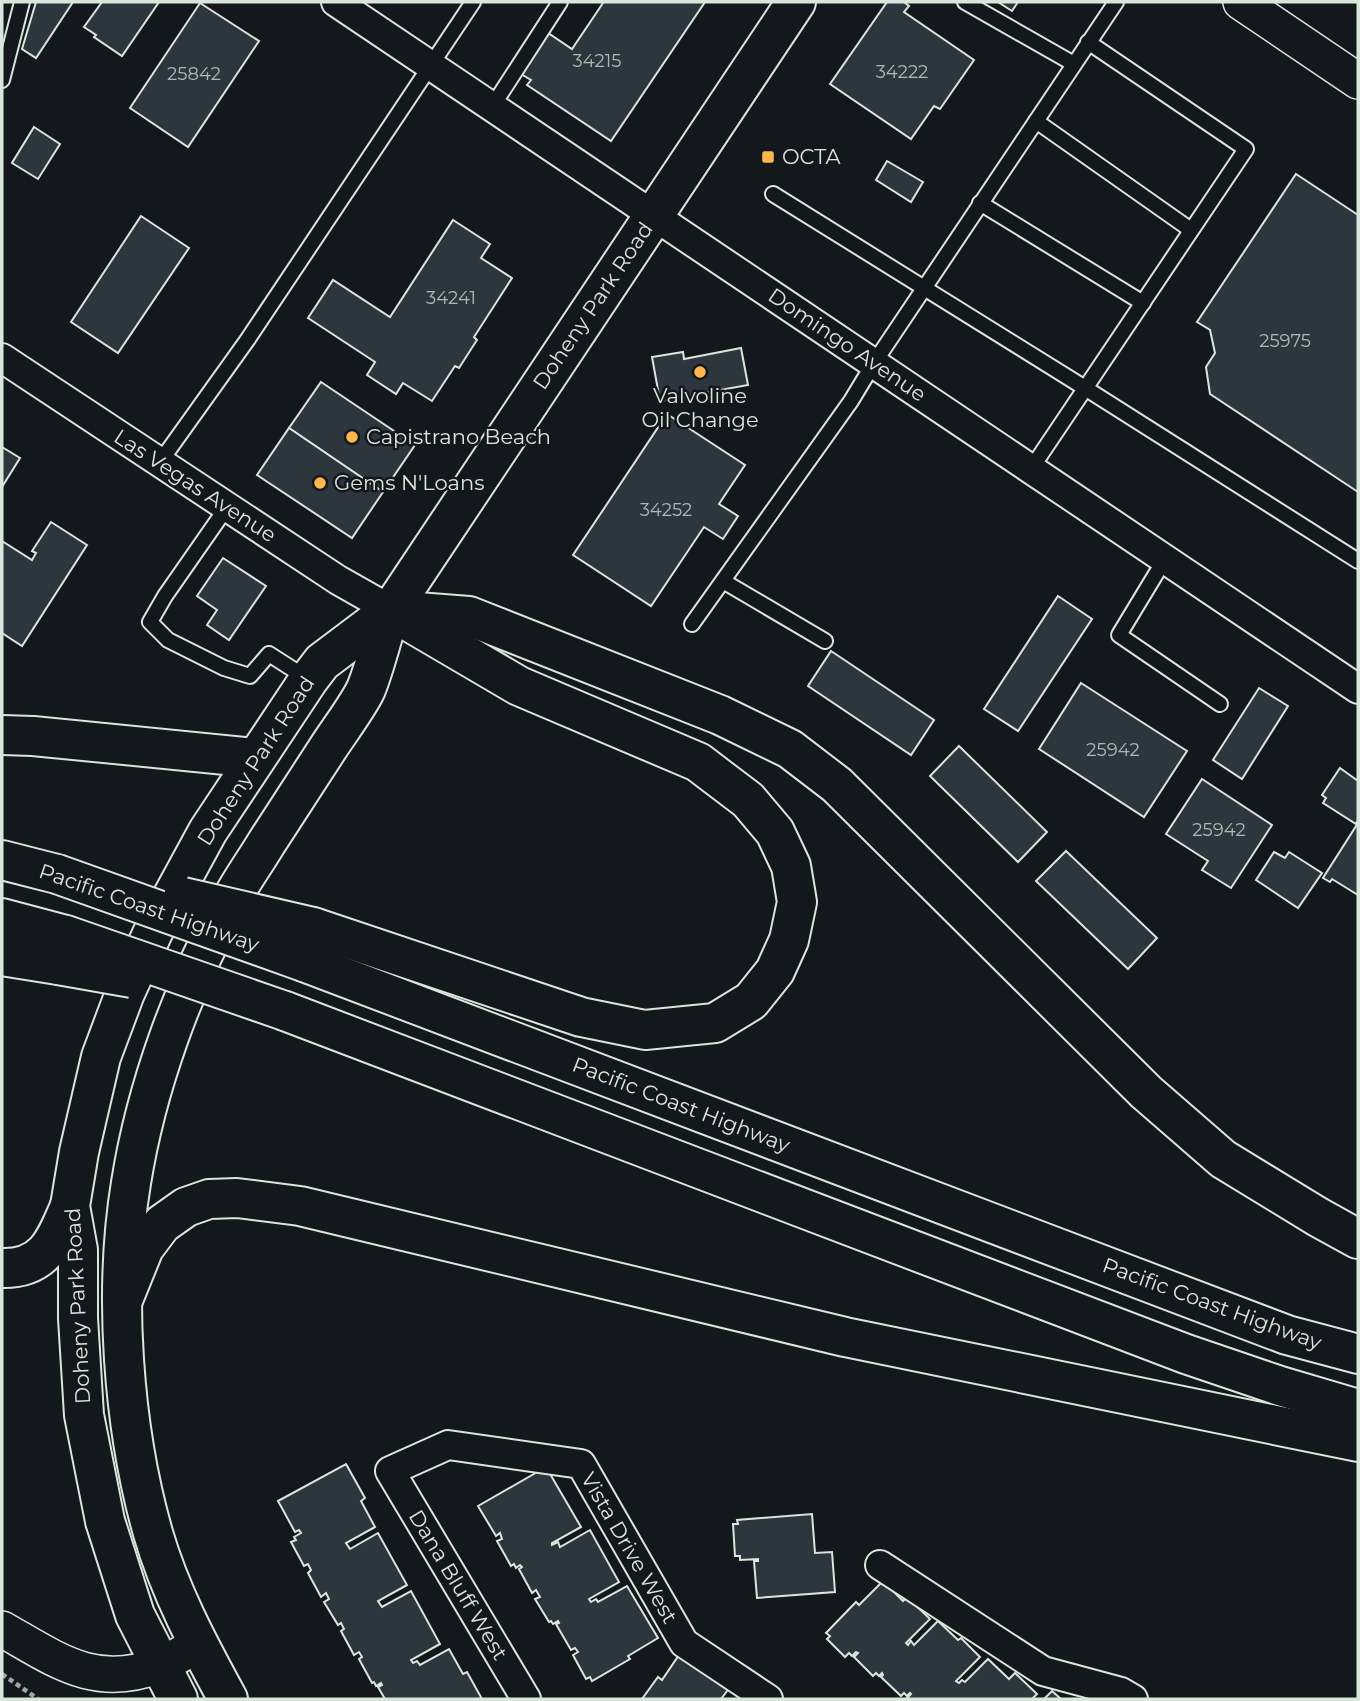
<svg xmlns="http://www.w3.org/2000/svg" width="1360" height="1701" font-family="Montserrat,sans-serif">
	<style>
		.building { fill: #2c363c; stroke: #d8e6dc; stroke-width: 2 }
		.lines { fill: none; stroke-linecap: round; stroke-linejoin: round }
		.service-casing { stroke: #d8e6dc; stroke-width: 18 }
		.minor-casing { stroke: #d8e6dc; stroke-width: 32 }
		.tertiary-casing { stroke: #d8e6dc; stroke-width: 38 }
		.secondary-casing { stroke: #d8e6dc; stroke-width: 42 }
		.primary-casing { stroke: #d8e6dc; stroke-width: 42 }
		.trunk-casing { stroke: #d8e6dc; stroke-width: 42 }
		.path { stroke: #9da8a2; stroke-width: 4.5; stroke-dasharray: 5 3.5; stroke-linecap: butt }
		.service { stroke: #14181c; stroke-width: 14 }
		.minor { stroke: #14181c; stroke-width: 28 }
		.tertiary { stroke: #14181c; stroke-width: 35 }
		.secondary { stroke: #14181c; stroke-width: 38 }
		.primary { stroke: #14181c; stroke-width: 38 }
		.trunk { stroke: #14181c; stroke-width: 38 }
		.trunk-bridge-casing { stroke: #d8e6dc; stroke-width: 42; stroke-linecap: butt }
		.trunk-bridge { stroke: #14181c; stroke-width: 38 }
		.poi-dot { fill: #ffb74d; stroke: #14181c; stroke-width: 2.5 }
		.labels { text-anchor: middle; stroke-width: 5; stroke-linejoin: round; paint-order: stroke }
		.number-label { font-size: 18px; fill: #adbab4 }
		.poi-label { font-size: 21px; fill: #d8e6dc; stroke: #14181c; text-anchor: start }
		.street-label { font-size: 21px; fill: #d8e6dc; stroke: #14181c }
	</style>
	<rect width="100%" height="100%" fill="#14181c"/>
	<g class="building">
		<polygon points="36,2 73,2 36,58 22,49"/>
		<polygon points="102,2 159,2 122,56 94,37 96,35 84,27"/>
		<polygon points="601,2 705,2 611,141 527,85 531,80 521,74 548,33 572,49 603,3"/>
		<polygon points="887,2 904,2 909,6 904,12 974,60 940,109 934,106 911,139 830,84"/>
		<polygon points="998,2 1018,2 1012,11"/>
		<polygon points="200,3 259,41 188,147 130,108"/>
		<polygon points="34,127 60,144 38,179 12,163"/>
		<polygon points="887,161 923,182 911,202 876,180"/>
		<polygon points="1296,174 1358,215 1358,492 1210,394 1206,367 1215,353 1210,330 1197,322"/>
		<polygon points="141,216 189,248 118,353 71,322"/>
		<polygon points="453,220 490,244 481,258 512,278 474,337 477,340 459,368 455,366 432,401 403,383 396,394 367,375 375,362 308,318 333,280 390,317"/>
		<polygon points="741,348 748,385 660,401 652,357 683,352 684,359"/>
		<polygon points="321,382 415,445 383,492 289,428"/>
		<polygon points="667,414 745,465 719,504 738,516 723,539 704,527 651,606 573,555"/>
		<polygon points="289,428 383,492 352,538 257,475"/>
		<polygon points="2,447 20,458 2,487"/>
		<polygon points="51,522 87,545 22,646 2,633 2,541 32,560 36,553 32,551"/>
		<polygon points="223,558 266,586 229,640 207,625 217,610 197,596"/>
		<polygon points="1058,596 1092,619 1018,731 984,709"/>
		<polygon points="831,651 934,720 911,755 808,686"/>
		<polygon points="1081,683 1187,751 1144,817 1039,749"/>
		<polygon points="1259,688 1288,706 1242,779 1213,760"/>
		<polygon points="959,746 1047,832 1018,862 930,776"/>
		<polygon points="1340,768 1358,781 1358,820 1356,824 1323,803 1326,798 1322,795"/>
		<polygon points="1202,779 1272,825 1231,888 1202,870 1208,861 1166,834"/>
		<polygon points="1358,823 1358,895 1332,879 1330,882 1323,878"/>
		<polygon points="1066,851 1157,938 1128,969 1036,881"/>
		<polygon points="1274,852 1285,858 1289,852 1322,873 1298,908 1256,880"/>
		<polygon points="346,1464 365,1498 361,1501 375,1527 346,1543 350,1549 378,1533 407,1585 378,1601 382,1607 411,1591 440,1644 411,1660 413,1663 417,1661 420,1665 449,1649 463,1674 467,1672 482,1699 385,1699 378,1687 382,1685 381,1683 376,1686 374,1682 372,1683 359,1659 362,1657 359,1652 354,1655 341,1631 344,1629 341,1623 338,1625 324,1602 329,1599 326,1593 321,1597 308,1573 311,1570 308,1564 304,1566 291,1542 296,1540 294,1537 301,1533 299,1530 295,1532 278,1501"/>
		<polygon points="546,1467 581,1527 552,1543 552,1545 558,1542 560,1547 590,1530 619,1582 589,1599 591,1602 596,1599 598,1602 627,1586 658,1638 628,1656 630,1659 592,1681 590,1677 586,1679 573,1655 578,1652 575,1648 571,1650 556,1624 559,1623 558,1621 553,1624 551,1621 549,1622 535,1599 540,1597 536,1590 532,1593 519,1569 522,1567 520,1565 516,1568 514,1564 511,1566 497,1541 502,1539 500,1533 496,1536 478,1506"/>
		<polygon points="812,1514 815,1553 832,1552 835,1592 757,1598 754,1561 758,1561 758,1559 740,1560 740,1556 735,1556 733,1524 738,1524 737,1520"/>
		<polygon points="883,1581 903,1601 907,1597 930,1619 906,1643 908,1645 911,1641 914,1645 938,1621 958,1640 961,1638 980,1657 956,1681 959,1683 962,1680 965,1682 988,1659 1009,1679 1015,1673 1037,1694 1032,1699 909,1699 907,1698 911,1694 910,1693 907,1696 904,1693 901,1696 881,1677 883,1675 882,1673 879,1676 876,1673 873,1676 854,1657 858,1653 856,1652 852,1656 849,1653 845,1657 827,1639 830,1636 826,1633 856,1602 859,1605"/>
		<polygon points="681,1652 730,1687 721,1699 642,1699 658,1677 662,1680"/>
		<polygon points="1052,1691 1061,1699 1044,1699"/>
	</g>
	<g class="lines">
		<defs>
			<g id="service">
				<polyline points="965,2 1074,64"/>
				<polyline points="2,80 22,2"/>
				<polyline points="492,107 560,2"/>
				<polyline points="1036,121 1191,230"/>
				<polyline points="773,194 1085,388 1358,561"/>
				<polyline points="980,203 1143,303"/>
				<polyline points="160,462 248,339 473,2"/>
				<polyline points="1031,469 1246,149 1088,42"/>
				<polyline points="227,507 165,596 150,622 168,640 224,668 250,676 269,654 308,679"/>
				<polyline points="1165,559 1119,635 1220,704"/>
				<polyline points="723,581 825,641"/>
				<polyline points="692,624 851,401 874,363 1116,2"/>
			</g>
			<g id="minor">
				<polyline points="336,2 1358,689"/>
				<polyline points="2,358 338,580 391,610"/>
				<polyline points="880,1565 1043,1671 1121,1692 1133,1699"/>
				<polyline points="526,1699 390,1471 448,1445 581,1464 684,1643 768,1699"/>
			</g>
			<g id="tertiary">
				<polyline points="1241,2 1358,81"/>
				<path d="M2,1629C57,1660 94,1690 160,1665C173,1660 186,1651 198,1644"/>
			</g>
			<polyline id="secondary" points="391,610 796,2"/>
			<g id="primary">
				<polyline points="178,1699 135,1615 105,1521 84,1415 78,1318 78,1250 70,1206 79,1152 101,1057 125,993 153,932 208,831 309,679 322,662 391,610"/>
				<path d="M228,1699C199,1646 170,1592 153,1533C123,1428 113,1292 131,1183C146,1088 183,986 230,902C241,881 255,862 267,842C287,811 308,779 328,748C339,731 358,706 366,689C376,664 382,636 391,610"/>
			</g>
			<g id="trunk">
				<polyline points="391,610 469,616 720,715 790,749 837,785 1146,1092 1223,1159 1318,1217 1358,1239"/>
				<polyline points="2,735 33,736 256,758"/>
				<polyline points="2,860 57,874"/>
				<polyline points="2,918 66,935"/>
				<polyline points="313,927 581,1017 645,1030 715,1023 751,1001 775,971 789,940 797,902 791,866 775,832 748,800 698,762 519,686 398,615"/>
				<polyline points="2,956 58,965"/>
				<polyline points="304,962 1287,1335 1358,1354"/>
				<polyline points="285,1011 1186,1354 1280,1386 1358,1409"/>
				<path d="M2,1268C45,1269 55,1241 70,1206"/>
				<polyline points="123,1300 144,1248 162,1224 186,1207 209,1199 237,1198 300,1206 845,1337 1358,1442"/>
			</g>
		</defs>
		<use href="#service" class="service-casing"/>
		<use href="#minor" class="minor-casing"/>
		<use href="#tertiary" class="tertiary-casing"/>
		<use href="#secondary" class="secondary-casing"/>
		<use href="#primary" class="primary-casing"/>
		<use href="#trunk" class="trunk-casing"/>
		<polyline class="path" points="2,1674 38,1699"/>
		<use href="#service" class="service"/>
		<use href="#minor" class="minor"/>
		<use href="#tertiary" class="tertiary"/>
		<use href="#secondary" class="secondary"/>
		<use href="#primary" class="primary"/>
		<use href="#trunk" class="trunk"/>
		<defs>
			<g id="trunk-bridge">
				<polyline points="57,874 304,962"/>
				<polyline points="183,897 313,927"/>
				<polyline points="66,935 285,1011"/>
				<polyline points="58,965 132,978"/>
			</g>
		</defs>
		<use href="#trunk-bridge" class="trunk-bridge-casing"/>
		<use href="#trunk-bridge" class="trunk-bridge"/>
	</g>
	<g class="poi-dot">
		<rect x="761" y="150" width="14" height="14" rx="3.5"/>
		<circle cx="700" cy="372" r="7"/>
		<circle cx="352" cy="437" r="7"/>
		<circle cx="320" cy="483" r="7"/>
	</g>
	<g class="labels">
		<g class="number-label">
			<text x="597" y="67">34215</text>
			<text x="902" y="78">34222</text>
			<text x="194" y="80">25842</text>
			<text x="451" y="304">34241</text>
			<text x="1285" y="347">25975</text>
			<text x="666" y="516">34252</text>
			<text x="1113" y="756">25942</text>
			<text x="1219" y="836">25942</text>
		</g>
		<g class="poi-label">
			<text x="782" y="164">OCTA</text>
			<text x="700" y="403" text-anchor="middle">Valvoline<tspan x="700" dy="24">Oil Change</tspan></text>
			<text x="366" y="444">Capistrano Beach</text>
			<text x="334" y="490">Gems N'Loans</text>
		</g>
		<g class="street-label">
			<text transform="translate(593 306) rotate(-56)" y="7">Doheny Park Road</text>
			<text transform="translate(847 345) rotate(34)" y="7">Domingo Avenue</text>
			<text transform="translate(195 486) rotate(33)" y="7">Las Vegas Avenue</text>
			<text transform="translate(256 761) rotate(-57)" y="7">Doheny Park Road</text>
			<text transform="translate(149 908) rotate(19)" y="7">Pacific Coast Highway</text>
			<text transform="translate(681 1105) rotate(21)" y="7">Pacific Coast Highway</text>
			<text transform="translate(1212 1304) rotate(20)" y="7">Pacific Coast Highway</text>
			<text transform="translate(78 1306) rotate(-93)" y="7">Doheny Park Road</text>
			<text transform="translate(629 1548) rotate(60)" y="7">Vista Drive West</text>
			<text transform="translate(458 1585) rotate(59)" y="7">Dana Bluff West</text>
		</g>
	</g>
	<rect width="1360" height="1701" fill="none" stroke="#d8e6dc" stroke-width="7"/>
</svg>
